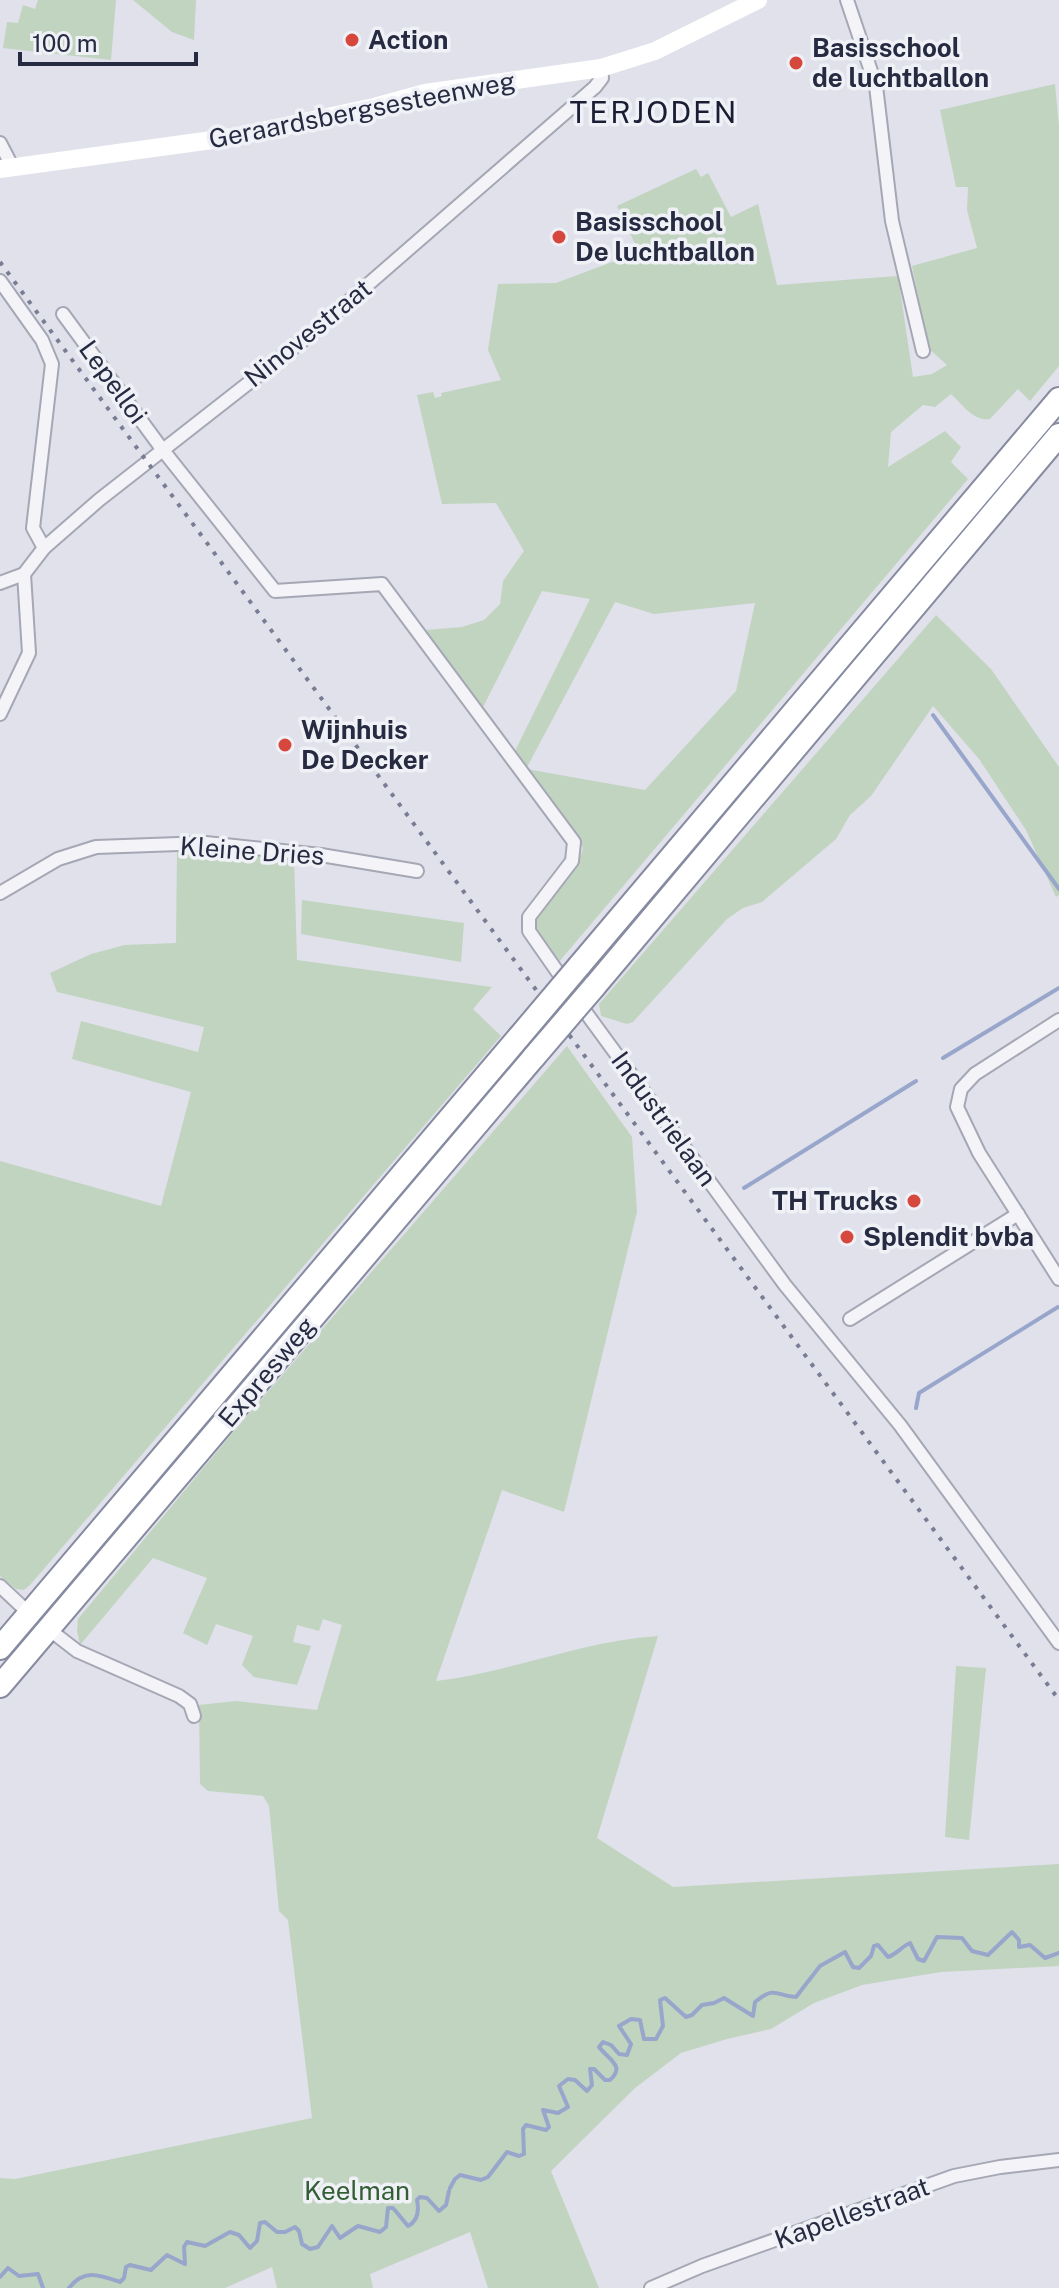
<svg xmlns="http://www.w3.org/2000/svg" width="1059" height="2288" font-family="'Public Sans',sans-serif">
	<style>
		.green { fill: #c1d4c0; fill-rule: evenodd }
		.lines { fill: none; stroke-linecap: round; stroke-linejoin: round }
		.stream { stroke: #98a6cc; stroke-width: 4 }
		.street-casing { stroke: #a5a7b4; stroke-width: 16 }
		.highway-casing { stroke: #868ba1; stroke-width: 26 }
		.street { stroke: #f3f3f8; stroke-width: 12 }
		.secondary { stroke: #fff; stroke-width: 18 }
		.highway { stroke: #fff; stroke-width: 22 }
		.rail { stroke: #787d94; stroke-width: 4; stroke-dasharray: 4 8; stroke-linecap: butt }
		.highway-bridge-casing { stroke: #868ba1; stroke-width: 26; stroke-linecap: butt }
		.highway-bridge { stroke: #fff; stroke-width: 22 }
		.poi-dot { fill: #d6483d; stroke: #eff1f7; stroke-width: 3 }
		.labels { text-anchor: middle; stroke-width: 7; stroke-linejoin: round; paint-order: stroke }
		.poi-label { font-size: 26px; font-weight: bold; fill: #272b42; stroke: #eff1f7; text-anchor: start }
		.street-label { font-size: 26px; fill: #272b42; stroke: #eff1f7 }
		.park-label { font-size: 26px; fill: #345f35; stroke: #eff1f7 }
		.quarter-label { font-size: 30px; letter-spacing: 2px; fill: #1a1d33; stroke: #eff1f7 }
	</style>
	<rect width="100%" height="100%" fill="#e0e1ea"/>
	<g class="green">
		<polygon points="38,0 116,0 111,60 3,48 7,22 18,23 23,5 35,9"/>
		<polygon points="133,0 196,0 194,40 172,32"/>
		<path d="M1055,84L1059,127V366L1030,401L1018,389L990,419C974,422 962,404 951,394L935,407L923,405L891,432L888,467L945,431L961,447L951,462L968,479L558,963C552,954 540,943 536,932C526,906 578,876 583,848L575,833L514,753L590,599L542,591L482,709L426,630L462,627L484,620L500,604L503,581L524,551L496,503L442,504L417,395L433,392L435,398L442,396L441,393L501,380L488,350L498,284L556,283L639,252L617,206L696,169L701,177L708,173L731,217L758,204L777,285L898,276L913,377L932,374L947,365L927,347L912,266L977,248L967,210L968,187H956L940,110ZM615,602L654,614L755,603L736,691L645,790L526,769Z"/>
		<polygon points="936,615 991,669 1059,767 1059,895 1056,897 1026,830 979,759 933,706 871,796 850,815 836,839 762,902 743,908 727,919 633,1022 627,1024 601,1016 599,1004"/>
		<polygon points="177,851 236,852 294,857 297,960 492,987 473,1009 501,1036 30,1585 24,1590 16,1589 0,1576 0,1161 161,1206 191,1092 72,1059 81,1021 198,1052 204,1027 57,992 50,973 91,954 125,945 176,943"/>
		<polygon points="302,900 464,923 461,962 301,934"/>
		<path d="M567,1046L632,1137L637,1212L564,1512L502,1490L436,1681C511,1672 582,1641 658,1636L597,1838L673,1887L1059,1864V1966L941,1972L862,1985L814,2003L771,2029L727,2039L681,2053L635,2088L551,2171L599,2288H488L470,2232L370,2274L373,2288H277L272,2267L225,2288H0V2178L15,2179L312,2118L288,1920L279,1911L269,1806L263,1796L208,1791L200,1784L199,1705L236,1701L317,1710L342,1625L323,1619L319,1631L297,1625L293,1642L311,1646L297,1685L254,1677L242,1665L253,1636L216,1624L207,1645L183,1633L207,1578L153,1558L80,1645L77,1631L78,1619L234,1431Z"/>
		<polygon points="956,1666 986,1668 969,1840 945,1837"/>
	</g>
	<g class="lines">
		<g class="stream">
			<polyline points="933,715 1059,889"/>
			<polyline points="943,1058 1059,988"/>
			<polyline points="744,1188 916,1081"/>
			<polyline points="916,1408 919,1393 1058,1307"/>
			<path d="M450,2188L455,2179L460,2175L481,2180L488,2177L507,2152L519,2156L524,2154L523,2129L526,2125L546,2130L549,2127L543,2110L558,2113L568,2107L559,2086L568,2079L575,2080L587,2091L592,2085L590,2069H594L605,2080H610C626,2066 608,2059 599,2047L603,2042L611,2045L619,2054L627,2055L631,2044L619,2026L631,2019L640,2020L644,2039H656L663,2026L660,2000L665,1998L686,2017L692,2015L702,2005L714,2003L724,1998L753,2016L755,2002C776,1985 775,1996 796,1997L820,1966L845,1952L853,1967L859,1968L871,1956L874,1946L878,1945L888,1957C897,1954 901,1947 910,1943L918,1959L924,1961L937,1937L962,1938L972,1951L988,1955L1012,1932L1019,1940V1947L1030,1945L1045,1958L1059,1953"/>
			<polyline points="0,2277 8,2268 19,2276 38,2274 43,2288"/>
			<path d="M69,2288C84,2268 100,2275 120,2282L124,2278L126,2267L130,2265L151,2270L167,2255L185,2264L184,2247L187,2242L205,2246L230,2232L239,2235L250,2248L257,2241L260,2223L265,2222L277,2232H285L295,2227L299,2231L302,2244L310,2249L318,2247L332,2226L340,2238L358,2226L380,2232L386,2227L388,2208H393L408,2226C418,2221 419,2210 417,2200L420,2197L427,2198L439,2211L446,2205L449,2191"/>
		</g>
		<defs>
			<g id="street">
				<polyline points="847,0 876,86 892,221 923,351"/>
				<polyline points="0,143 13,168"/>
				<polyline points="0,281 42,340 52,364 33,528 44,548"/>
				<polyline points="63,314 162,449 275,591 382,584 574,842 572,861 529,917 529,931 584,1010 785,1285 900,1425 1059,1643"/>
				<polyline points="0,583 24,574 44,548 99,500 311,334 595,87 602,78 601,68"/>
				<polyline points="0,714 29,653 24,574"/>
				<polyline points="0,893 58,859 96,847 206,843 321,855 417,871"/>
				<polyline points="1059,1020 975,1074 961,1089 957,1107 979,1153 1059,1279"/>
				<polyline points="850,1319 1018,1214"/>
				<polyline points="0,1586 32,1616"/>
				<polyline points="46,1627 77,1651 179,1696 190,1704 194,1716"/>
				<polyline points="651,2288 702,2266 954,2176 1000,2167 1059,2160"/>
			</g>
			<g id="highway">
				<polyline points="579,966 1059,399"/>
				<polyline points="594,987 1059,435"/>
				<polyline points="0,1648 519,1037"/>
				<polyline points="0,1686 534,1057"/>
			</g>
		</defs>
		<use href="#street" class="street-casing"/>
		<use href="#highway" class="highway-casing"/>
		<use href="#street" class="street"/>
		<polyline class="secondary" points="0,169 234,137 374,107 425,93 601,68 655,51 758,0"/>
		<use href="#highway" class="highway"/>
		<polyline class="rail" points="0,262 1059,1700"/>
		<defs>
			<g id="highway-bridge">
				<polyline points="519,1037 579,966"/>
				<polyline points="534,1057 594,987"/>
			</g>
		</defs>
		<use href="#highway-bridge" class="highway-bridge-casing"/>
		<use href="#highway-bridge" class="highway-bridge"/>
	</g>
	<g class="poi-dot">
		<circle cx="352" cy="40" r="8"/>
		<circle cx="796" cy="63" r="8"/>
		<circle cx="559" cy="237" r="8"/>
		<circle cx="285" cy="745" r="8"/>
		<circle cx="914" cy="1201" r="8"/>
		<circle cx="847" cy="1237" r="8"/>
	</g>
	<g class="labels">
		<g class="poi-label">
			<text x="368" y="49">Action</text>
			<text x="812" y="57">Basisschool<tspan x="812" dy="30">de luchtballon</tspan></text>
			<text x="575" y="231">Basisschool<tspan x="575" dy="30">De luchtballon</tspan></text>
			<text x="301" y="739">Wijnhuis<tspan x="301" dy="30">De Decker</tspan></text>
			<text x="898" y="1210" text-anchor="end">TH Trucks</text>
			<text x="863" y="1246">Splendit bvba</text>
		</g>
		<g class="street-label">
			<text transform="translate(362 110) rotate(-11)" y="9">Geraardsbergsesteenweg</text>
			<text transform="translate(308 333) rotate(-39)" y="9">Ninovestraat</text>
			<text transform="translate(113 382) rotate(54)" y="9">Lepelloi</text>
			<text transform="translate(252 851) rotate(4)" y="9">Kleine Dries</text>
			<text transform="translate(664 1119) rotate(54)" y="9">Industrielaan</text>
			<text transform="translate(267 1372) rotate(-50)" y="9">Expresweg</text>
			<text transform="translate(852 2213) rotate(-20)" y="9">Kapellestraat</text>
		</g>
		<g class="park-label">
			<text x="357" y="2200">Keelman</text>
		</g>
		<g class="quarter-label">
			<text x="654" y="123">TERJODEN</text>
		</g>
	</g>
	<path d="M20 52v12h176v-12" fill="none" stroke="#272b42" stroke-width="4"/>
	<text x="32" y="52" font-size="24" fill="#272b42" stroke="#eff1f7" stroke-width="6" paint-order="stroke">100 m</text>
</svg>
